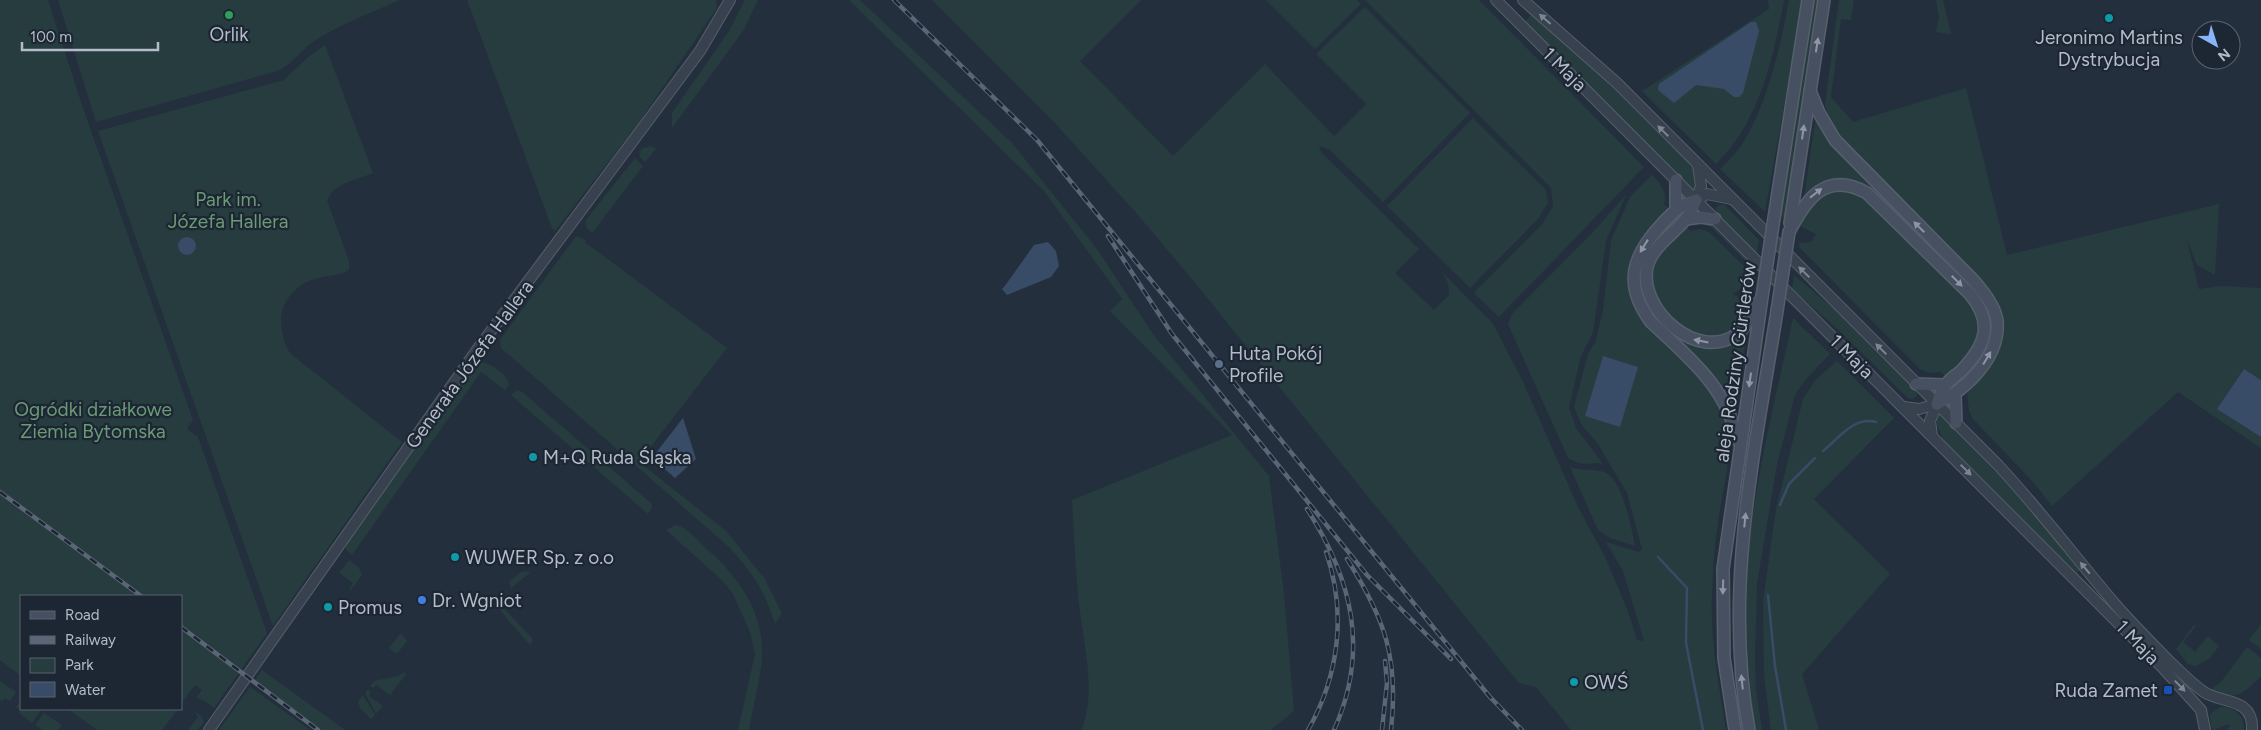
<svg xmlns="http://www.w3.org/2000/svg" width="2261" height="730" font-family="Figtree,sans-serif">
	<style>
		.green { fill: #263c3f }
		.water { fill: #394c67 }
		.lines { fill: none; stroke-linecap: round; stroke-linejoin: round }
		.stream { stroke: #394c67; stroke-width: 2.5 }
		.tertiary-casing { stroke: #565f6c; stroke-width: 12 }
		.secondary-casing { stroke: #565f6c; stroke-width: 14 }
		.tertiary { stroke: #38414e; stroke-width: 10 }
		.secondary { stroke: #465061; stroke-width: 11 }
		.rail-casing { stroke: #5a6575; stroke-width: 4.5 }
		.rail { stroke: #1d2633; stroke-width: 2.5; stroke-dasharray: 8; stroke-linecap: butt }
		.secondary-bridge-casing { stroke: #565f6c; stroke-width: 14; stroke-linecap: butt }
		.secondary-bridge { stroke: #465061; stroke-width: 11 }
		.oneway { fill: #7c8592 }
		.oneway2 { fill: #8e96a5 }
		.leisure-dot { fill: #2e9e5b; stroke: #1d2633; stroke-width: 2 }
		.culture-dot { fill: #0f9aa8; stroke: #1d2633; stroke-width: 2 }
		.service-dot { fill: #5c6f8a; stroke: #1d2633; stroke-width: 2 }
		.shop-dot { fill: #3f7fe0; stroke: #1d2633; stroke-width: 2 }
		.transit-dot { fill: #1a4fb4; stroke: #1d2633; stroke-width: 2 }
		.labels { text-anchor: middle; stroke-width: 4.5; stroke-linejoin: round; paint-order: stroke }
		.poi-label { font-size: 19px; fill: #b4bcc9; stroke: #1d2633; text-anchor: start }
		.street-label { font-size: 19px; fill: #b4bcc9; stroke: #1d2633 }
		.park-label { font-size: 19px; fill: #6b9a76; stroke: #1d2633 }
	</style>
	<rect width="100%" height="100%" fill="#242f3e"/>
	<g class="green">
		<polygon points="0,0 48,0 83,108 193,420 187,429 198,437 267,633 214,708 203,700 196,698 202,690 195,685 181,704 181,596 21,596 21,676 0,660"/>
		<path d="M58,0H400C371,13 339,24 313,42C300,51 292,65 277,71L96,122Z"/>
		<polygon points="467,0 716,0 717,8 637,125 555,231 552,228"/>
		<polygon points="745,0 758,0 743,31 672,128 672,113 729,31"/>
		<path d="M849,0H860L1012,143L1097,249L1153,334L1269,476L1284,594L1294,711L1271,730H1081C1098,694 1082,636 1078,596C1075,564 1074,532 1072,500L1232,435L1110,311L1122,299L1044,191Z"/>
		<path d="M932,0H1141L1080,61L1173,156L1265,64L1334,136L1366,104L1316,54L1365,7L1470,113L1383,202L1329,149L1319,146L1321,152L1419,249L1395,273L1434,310L1449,295L1448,283L1442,272L1494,325L1524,384L1578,507L1606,559L1628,611L1637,640L1644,641L1623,571L1606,542L1639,552L1642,549L1627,493L1598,444L1581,424L1574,407L1588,354L1596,341L1603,309L1611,240L1630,197L1652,175C1660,183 1668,192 1664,204L1670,210C1660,222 1648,232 1639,244C1602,295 1661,337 1693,369C1703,379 1716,391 1722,404C1738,443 1723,483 1718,523C1714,547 1713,571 1712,595C1710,640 1719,685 1726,730H1571L1536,687L1519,683L1200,289L1138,215L1053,121Z"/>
		<polygon points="1266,0 1357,0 1361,4 1315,49"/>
		<polygon points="1365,0 1479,0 1644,167 1499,317 1474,293 1543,223 1553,206 1551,188"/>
		<path d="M1768,0H1784C1774,56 1759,124 1716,164L1642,91L1769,9Z"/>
		<path d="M1789,0H1803L1765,212L1720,169C1728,161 1737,152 1743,143C1767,104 1781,45 1789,0Z"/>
		<polygon points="1813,0 1819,0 1785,219 1781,215"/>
		<path d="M1839,0H1854L1851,20L1841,19L1831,97L1853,122L1966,88L2007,255L2219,204L2215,275L2197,265L2187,240L2199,289L2222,286L2261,288V380L2244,369L2218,409L2261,437V448L2178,392L2052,506L2034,483L1973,419L1969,411L1967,393C1973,385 1980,380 1986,373C2005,350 2004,325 1997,299L1848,150L1828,119L1825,104Z"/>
		<polygon points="1936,0 1943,0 1951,34 1936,32 1939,17"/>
		<path d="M1532,14L1586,61L1687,161C1696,171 1698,179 1695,192L1525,22Z"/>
		<path d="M325,45L373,173C356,180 335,183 327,200L349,261V269C342,276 329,275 319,278C299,282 281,299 281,321C282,333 284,345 291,354L402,442L273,626L98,131L284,80L308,57Z"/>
		<path d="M1816,116L1975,288C1979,296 1986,304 1989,312C2001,342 1975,367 1956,387L1954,384L1968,370L1987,314L1870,190L1817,187L1804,197Z"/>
		<polygon points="1473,118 1546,190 1548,203 1538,219 1470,288 1387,206"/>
		<polygon points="652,146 656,149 645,162 639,156 641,154 639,152 643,148"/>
		<polygon points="635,158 643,166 592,233 586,227 585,221"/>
		<path d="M1834,190H1847L1864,196L1971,302C1991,337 1971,354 1947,378L1941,372L1929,373L1920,369L1799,247V243L1811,242L1816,234L1800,226C1806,209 1817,197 1834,190Z"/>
		<path d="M1626,195L1606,241L1593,332L1581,356L1569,407L1576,428L1603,464C1595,460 1584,469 1568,458L1508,324L1512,314L1592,233Z"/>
		<polygon points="1719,205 1725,205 1759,240 1757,254 1717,214 1715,209"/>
		<path d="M1676,217L1678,219L1642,285C1646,308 1670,325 1686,342C1709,352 1726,340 1747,331L1735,410L1716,379L1653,316L1642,297L1638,272L1650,244Z"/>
		<polygon points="1696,222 1709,223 1717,228 1755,267 1755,270 1711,227"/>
		<path d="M1685,226L1691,231L1699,229L1709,232L1754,276L1752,287L1741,288L1733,294L1751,304C1744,325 1724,342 1701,337C1697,337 1692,332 1688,330C1665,316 1638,285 1656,257C1663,246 1676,236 1685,226Z"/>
		<path d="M576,236L586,240L585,242L727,348L639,462L725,530L765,579L782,614L775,624C765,591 752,572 729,547L501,348L500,340Z"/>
		<polygon points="1794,275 1833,308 1915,389 1917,394 1915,398 1909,399 1832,324 1792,289"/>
		<path d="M1793,318L1830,354L1805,380L1795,395L1777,464L1757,584L1755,659L1756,690L1762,730H1756C1747,681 1742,632 1746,583C1751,493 1774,405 1793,318Z"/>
		<polygon points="1837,361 1894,418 1814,499 1890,574 1802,674 1819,730 1771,730 1764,675 1763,601 1776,509 1803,399 1816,379"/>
		<path d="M482,362C491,364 509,375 509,385L505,390L481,372L352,555L346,550V543L468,369Z"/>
		<polygon points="517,390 522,392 651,503 652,508 648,514 511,395"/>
		<polygon points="1937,412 2006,481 2080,570 2077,573 1944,441 1937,426"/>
		<path d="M1570,467C1582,471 1590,469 1601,471C1623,476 1631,527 1635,546L1610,538L1598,530Z"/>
		<path d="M676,525C689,528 700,543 709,551C738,576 764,614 762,654C761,679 753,705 749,730H738L755,654L750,632L733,594L724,582L666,530Z"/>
		<polygon points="349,560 359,568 362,575 350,591 349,589 353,583 339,573"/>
		<polygon points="527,571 530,573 511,588 509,582 521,572"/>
		<polygon points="497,601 531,637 533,641 530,645 497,607"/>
		<polygon points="2261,624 2261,649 2249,640"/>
		<polygon points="2194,625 2196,626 2183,642 2195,652 2208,636 2219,646 2209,659 2196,666 2188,664 2176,649"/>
		<polygon points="401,633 407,641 397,654 389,648"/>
		<path d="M2247,647L2261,658V676C2241,696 2238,700 2210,690L2221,682Z"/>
		<polygon points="262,670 345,730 318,730 253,683"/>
		<polygon points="404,672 406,674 390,695 376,685 374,688 370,686 374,681 398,676"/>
		<polygon points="0,681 16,692 10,701 5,698 2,701 0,700"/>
		<polygon points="250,687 310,730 219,730"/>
		<polygon points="368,689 371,692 369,696 383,706 376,714 365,693"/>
		<polygon points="363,695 375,715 371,719 360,708 358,701"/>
		<polygon points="21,700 21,709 41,710 32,723 19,713 21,710 16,707"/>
		<path d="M2220,707C2234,706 2245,716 2244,730H2227L2230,726L2228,724L2214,730L2211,727L2210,714Z"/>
		<polygon points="68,709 178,709 162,730 97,730"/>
		<polygon points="194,711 202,717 204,722 198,730 188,730 198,717"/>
		<polygon points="44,713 62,725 58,730 42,730 35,725"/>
	</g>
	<g class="water">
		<polygon points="1751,22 1756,22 1759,31 1743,93 1739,97 1734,97 1724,89 1696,85 1674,103 1658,90 1659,84"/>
		<circle cx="187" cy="246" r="9"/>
		<polygon points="1048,242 1056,251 1059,266 1051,277 1007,295 1002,289 1004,287 1034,245"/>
		<polygon points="1603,356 1638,367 1620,427 1585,416"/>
		<polygon points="2244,369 2261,380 2261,437 2217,409"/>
		<polygon points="683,418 696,459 675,478 652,458"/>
	</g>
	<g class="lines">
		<g class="stream">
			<path d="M1823,451C1839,438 1854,416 1876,422"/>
			<polyline points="1780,505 1789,484 1815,458"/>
			<polyline points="1658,557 1687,588 1686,643 1703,730"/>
			<polyline points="1768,595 1775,666 1786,730"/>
		</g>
		<defs>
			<g id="tertiary">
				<polyline points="1496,0 2161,666 2201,710 2205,730"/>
				<path d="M1523,0L1617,83L1998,465C2039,509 2076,558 2115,604C2132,624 2152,643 2170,662C2181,672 2192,684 2204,692C2222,704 2254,697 2252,730"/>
				<polyline points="1696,200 1707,194 1731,199"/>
				<polyline points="1696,200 1701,186 1698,165"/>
				<polyline points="1904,407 1919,409 1937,404"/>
				<polyline points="1932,436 1930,421 1937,404"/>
				<polyline points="209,730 479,347 700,51 730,0"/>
			</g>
			<g id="secondary">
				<path d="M1810,91L1819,113L1835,140L1974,281C1984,293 1995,306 1997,321C2000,358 1966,389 1937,404"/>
				<path d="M1696,200C1681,204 1673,212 1662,224C1632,256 1623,284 1651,322C1688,357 1728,388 1737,440"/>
				<path d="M1696,200C1693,206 1690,215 1685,220C1672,235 1652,247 1647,267C1638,310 1698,363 1737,334C1747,327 1752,313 1759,302"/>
				<polyline points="1676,209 1676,180"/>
				<polyline points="1774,218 1808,0"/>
				<polyline points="1686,219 1701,217 1715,219"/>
				<polyline points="1790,223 1824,0"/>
				<path d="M1789,232C1806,199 1826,170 1867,193L1970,294C1994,323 1986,345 1962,370C1957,375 1948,380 1945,386C1941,392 1939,398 1937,404"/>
				<polyline points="1916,384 1945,385"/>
				<polyline points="1955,395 1956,423"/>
				<polyline points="1735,730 1724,658 1723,569 1762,297"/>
				<path d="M1749,730C1723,589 1755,451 1777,311"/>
			</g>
		</defs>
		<use href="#tertiary" class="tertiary-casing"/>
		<use href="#secondary" class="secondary-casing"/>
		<use href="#tertiary" class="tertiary"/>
		<use href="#secondary" class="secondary"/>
		<defs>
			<g id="rail">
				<polyline points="894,0 1037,140 1490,697 1522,730"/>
				<polyline points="1108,236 1172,334 1367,575 1451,659"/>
				<polyline points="0,492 141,596"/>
				<path d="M1307,509C1352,579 1370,650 1334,730"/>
				<path d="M1347,559C1385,619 1399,658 1391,730"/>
				<polyline points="181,627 318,730"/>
				<path d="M1308,730C1339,676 1347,612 1326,552"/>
				<polyline points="1382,730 1387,683 1385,661"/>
			</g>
		</defs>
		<use href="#rail" class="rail-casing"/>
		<use href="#rail" class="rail"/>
		<defs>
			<g id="secondary-bridge">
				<polyline points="1762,297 1774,218"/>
				<polyline points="1777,311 1789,232"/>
			</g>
		</defs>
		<use href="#secondary-bridge" class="secondary-bridge-casing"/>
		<use href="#secondary-bridge" class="secondary-bridge"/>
	</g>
	<defs><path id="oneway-solid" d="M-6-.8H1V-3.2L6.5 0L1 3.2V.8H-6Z" transform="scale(1.25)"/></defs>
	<g class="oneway">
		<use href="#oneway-solid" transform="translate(1545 19) rotate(-139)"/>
		<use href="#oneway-solid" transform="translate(1663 131) rotate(-135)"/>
		<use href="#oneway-solid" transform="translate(1804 272) rotate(-135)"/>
		<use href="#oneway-solid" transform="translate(1881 349) rotate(-135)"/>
		<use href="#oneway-solid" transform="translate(1966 470) rotate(45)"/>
		<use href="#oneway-solid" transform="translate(2085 568) rotate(-130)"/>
		<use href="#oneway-solid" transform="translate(2180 686) rotate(46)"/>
	</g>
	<g class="oneway2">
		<use href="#oneway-solid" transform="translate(1817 45) rotate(-81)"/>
		<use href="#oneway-solid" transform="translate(1803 132) rotate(-82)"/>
		<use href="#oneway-solid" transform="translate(1816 193) rotate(-38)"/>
		<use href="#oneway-solid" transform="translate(1919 227) rotate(-135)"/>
		<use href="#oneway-solid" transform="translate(1644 246) rotate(122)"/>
		<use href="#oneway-solid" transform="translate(1957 281) rotate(45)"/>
		<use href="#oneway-solid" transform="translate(1701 341) rotate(-169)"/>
		<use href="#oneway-solid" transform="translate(1987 358) rotate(-59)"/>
		<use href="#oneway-solid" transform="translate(1750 380) rotate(98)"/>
		<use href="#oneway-solid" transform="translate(1745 520) rotate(-84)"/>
		<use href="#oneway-solid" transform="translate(1723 587) rotate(92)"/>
		<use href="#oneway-solid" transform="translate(1742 682) rotate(-96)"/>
	</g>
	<circle class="leisure-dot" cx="229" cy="15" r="5"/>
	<g class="culture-dot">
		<circle cx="2109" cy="18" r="5"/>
		<circle cx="533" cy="457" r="5"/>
		<circle cx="455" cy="557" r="5"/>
		<circle cx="328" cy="607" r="5"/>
		<circle cx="1574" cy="682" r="5"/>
	</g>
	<circle class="service-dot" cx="1219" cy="364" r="5"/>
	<circle class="shop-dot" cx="422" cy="600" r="5"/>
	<rect class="transit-dot" x="2163" y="685" width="10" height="10" rx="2.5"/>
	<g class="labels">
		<g class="poi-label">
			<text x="229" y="41" text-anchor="middle">Orlik</text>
			<text x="2109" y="44" text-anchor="middle">Jeronimo Martins<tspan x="2109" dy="22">Dystrybucja</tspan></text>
			<text x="1229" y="360">Huta Pokój<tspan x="1229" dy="22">Profile</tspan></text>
			<text x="543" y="464">M+Q Ruda Śląska</text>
			<text x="465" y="564">WUWER Sp. z o.o</text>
			<text x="432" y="607">Dr. Wgniot</text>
			<text x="338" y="614">Promus</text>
			<text x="1584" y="689">OWŚ</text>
			<text x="2158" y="697" text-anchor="end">Ruda Zamet</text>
		</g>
		<g class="street-label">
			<text transform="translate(1565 69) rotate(45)" y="7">1 Maja</text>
			<text transform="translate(1852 356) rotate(45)" y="7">1 Maja</text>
			<text transform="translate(1735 362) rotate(-82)" y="7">aleja Rodziny Gürtlerów</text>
			<text transform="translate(469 364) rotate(-54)" y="7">Generała Józefa Hallera</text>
			<text transform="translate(2138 642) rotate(46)" y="7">1 Maja</text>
		</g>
		<g class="park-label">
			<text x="228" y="206">Park im.<tspan x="228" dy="22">Józefa Hallera</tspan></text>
			<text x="93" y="416">Ogródki działkowe<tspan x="93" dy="22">Ziemia Bytomska</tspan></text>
		</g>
	</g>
	<rect x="20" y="595" width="162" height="115" fill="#1d2633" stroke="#59626f"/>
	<rect x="30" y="611" width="25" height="8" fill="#465061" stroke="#59626f"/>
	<text x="65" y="620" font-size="15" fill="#b4bcc9">Road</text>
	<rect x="30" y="636" width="25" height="8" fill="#5a6575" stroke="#59626f"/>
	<text x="65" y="645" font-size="15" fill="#b4bcc9">Railway</text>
	<rect x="30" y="658" width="25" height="15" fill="#263c3f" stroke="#59626f"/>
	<text x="65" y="670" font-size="15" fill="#b4bcc9">Park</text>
	<rect x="30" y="682" width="25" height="15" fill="#394c67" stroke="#59626f"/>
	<text x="65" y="695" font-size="15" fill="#b4bcc9">Water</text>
	<g transform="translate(2216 45) rotate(141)"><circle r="24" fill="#1d2633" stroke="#59626f"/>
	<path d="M0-4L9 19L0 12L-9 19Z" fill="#8ab4f8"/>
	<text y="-8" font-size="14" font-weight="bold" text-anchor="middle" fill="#b4bcc9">N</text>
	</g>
	<path d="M22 42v8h136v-8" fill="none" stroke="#b4bcc9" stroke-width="2.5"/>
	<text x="30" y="42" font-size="15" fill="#b4bcc9" stroke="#1d2633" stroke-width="4" paint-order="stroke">100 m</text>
</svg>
